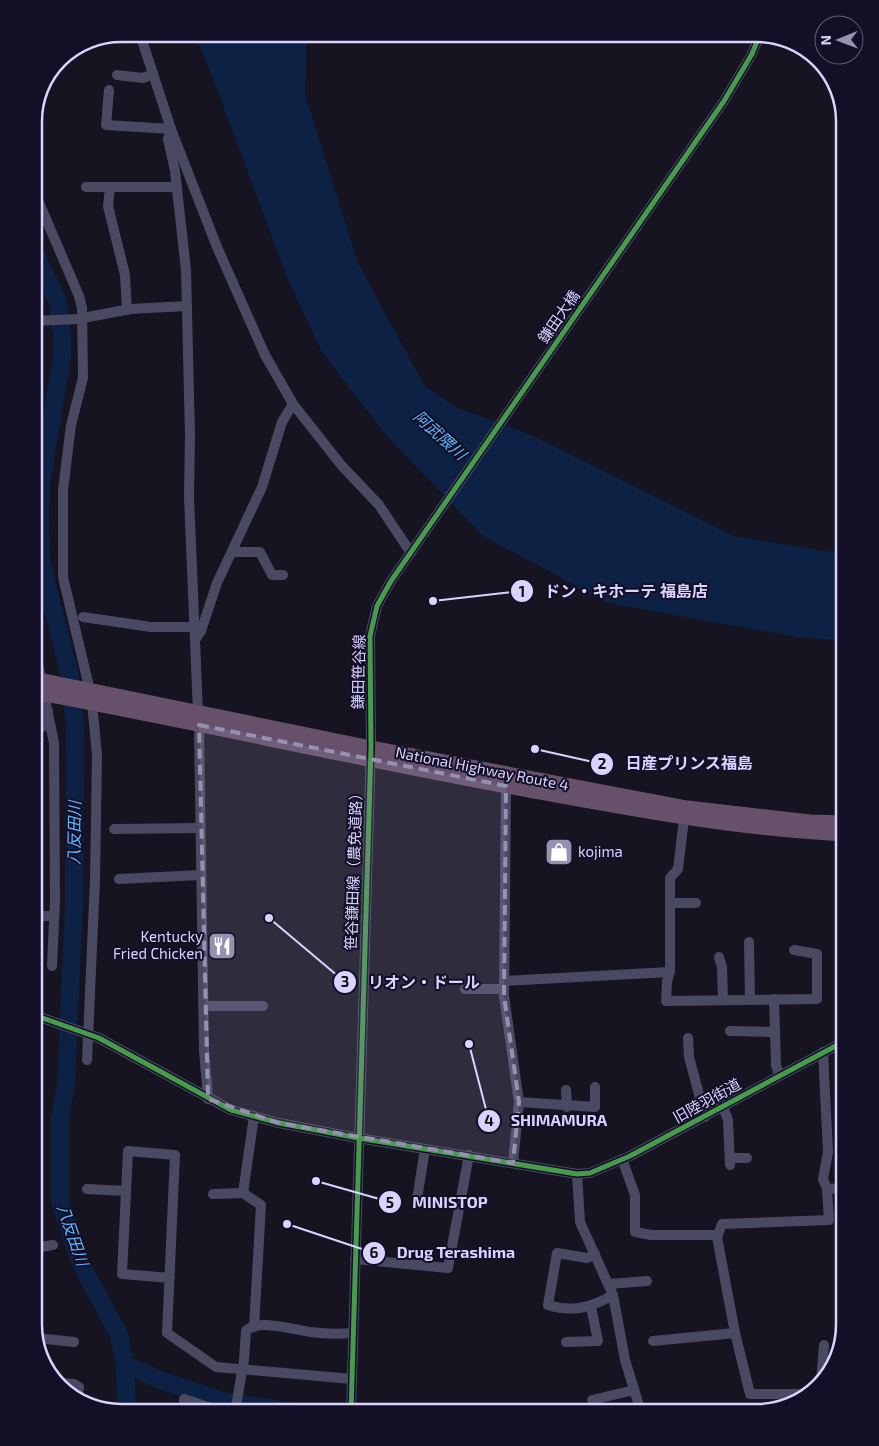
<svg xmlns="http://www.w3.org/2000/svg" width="879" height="1446" font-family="'Exo 2','Noto Sans JP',sans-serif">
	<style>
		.water { fill: #0d2144 }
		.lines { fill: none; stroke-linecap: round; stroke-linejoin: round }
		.river { stroke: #0d2144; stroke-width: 18 }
		.minor { stroke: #4a4962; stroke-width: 10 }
		.highway { stroke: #67516a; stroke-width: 15 }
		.cycleway-casing { stroke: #130f26; stroke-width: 8 }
		.cycleway { stroke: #469c4c; stroke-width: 5 }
		.marked { fill: #9591b1; fill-opacity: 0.2; stroke: #9591b1; stroke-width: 4; stroke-dasharray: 10 6; stroke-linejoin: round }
		.labels { text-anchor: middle; stroke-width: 4; stroke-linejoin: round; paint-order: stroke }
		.street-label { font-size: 15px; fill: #d9d4ff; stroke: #130f26 }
		.poi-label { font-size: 15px; fill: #d9d4ff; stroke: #130f26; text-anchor: start }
		.water-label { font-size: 16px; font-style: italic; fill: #62b6ff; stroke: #130f26 }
		.rim { fill: none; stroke: #d9d4ff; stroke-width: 2.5 }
		.leader { fill: none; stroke: #d9d4ff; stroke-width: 2 }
		.callout-dot { fill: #d9d4ff; stroke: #130f26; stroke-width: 2 }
		.mark-label { font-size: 15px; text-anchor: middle; font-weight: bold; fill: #111 }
		.callout-label { font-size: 16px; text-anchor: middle; font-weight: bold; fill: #d9d4ff; stroke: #130f26; stroke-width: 4; stroke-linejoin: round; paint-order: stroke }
	</style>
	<rect width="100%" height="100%" fill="#161421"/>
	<polygon class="water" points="194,34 307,34 305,94 358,263 425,387 458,408 531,435 733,536 845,554 845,641 796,637 608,603 483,536 386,435 322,352 288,280 214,81"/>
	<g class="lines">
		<g class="river">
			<polyline points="34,251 58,302 62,335 62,357 41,484 40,529 42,565 69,672 75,727 74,905 66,1084 60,1117 60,1202 81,1264 119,1335 125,1365 127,1412"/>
			<polyline points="125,1365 163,1381 226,1402 294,1412"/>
		</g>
		<g class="minor">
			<polyline points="140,34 171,129 217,247 265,355 293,404 342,466 379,505 411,553"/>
			<polyline points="117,75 143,78 153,74"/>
			<polyline points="109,90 106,125 171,129 168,139 175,171 186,270 190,436 189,497 198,713"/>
			<polyline points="86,187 177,187"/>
			<polyline points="110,188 108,206 125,275 127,310"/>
			<polyline points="34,191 79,296 82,308 83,378 71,425 63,490 63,577 90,691"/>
			<polyline points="34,321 78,319 130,309 187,306"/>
			<polyline points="232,552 260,552 272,575 283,575"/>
			<polyline points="83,617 151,627 194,627"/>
			<polyline points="34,640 41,681"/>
			<polyline points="195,640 201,631 217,583 262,487 282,422 293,404"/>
			<polyline points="44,694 54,743 55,900 52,966"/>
			<polyline points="199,725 204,1050 208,1099"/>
			<polyline points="34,728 42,727 48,711"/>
			<polyline points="506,786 504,996 519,1102 513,1163"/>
			<polyline points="684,819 678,869 670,878 670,970 667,982 666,1001 817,999 817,954 794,950"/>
			<polyline points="114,829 200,828"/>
			<polyline points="119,879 201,875"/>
			<polyline points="670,903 696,903"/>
			<polyline points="34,916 54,916"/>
			<polyline points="749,942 750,1000"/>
			<polyline points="719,957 722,967 723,1000"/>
			<polyline points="505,981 670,972"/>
			<polyline points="465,989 504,989"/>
			<polyline points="774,999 776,1065 779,1075"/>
			<polyline points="203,1006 263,1006"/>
			<polyline points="34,1015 99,1038 231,1110 279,1123 358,1138 577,1174 590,1173 630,1156 845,1041"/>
			<polyline points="730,1031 775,1032"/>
			<polyline points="688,1038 689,1057 705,1117"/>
			<polyline points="823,1052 828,1152 823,1179 827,1189"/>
			<polyline points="87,1060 95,880 97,755 92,703"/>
			<polyline points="34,1076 37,1077"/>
			<polyline points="566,1090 567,1107"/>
			<polyline points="519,1102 595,1107 595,1087"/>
			<polyline points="723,1107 728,1120 730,1165"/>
			<polyline points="730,1158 747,1158"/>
			<polyline points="622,1159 635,1195 635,1232 651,1235 718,1235"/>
			<polyline points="577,1174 580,1222 613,1295 625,1360 641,1412"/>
			<polyline points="87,1189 126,1191"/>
			<polyline points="213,1194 243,1193"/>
			<polyline points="417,1199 425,1149"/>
			<polyline points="34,1248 53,1245"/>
			<path d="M595,1254L587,1258L557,1253L548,1305C573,1313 592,1307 613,1295"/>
			<polyline points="355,1259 448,1268 469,1155"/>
			<polyline points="170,1278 122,1274 128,1151 175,1155 167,1333 216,1367 352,1379"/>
			<polyline points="609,1284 647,1281"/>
			<polyline points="254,1327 261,1205 243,1193 254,1116"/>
			<polyline points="37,1338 74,1342"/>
			<polyline points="653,1341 735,1333"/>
			<polyline points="566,1342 598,1341 591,1307"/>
			<polyline points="821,1382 824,1345"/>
			<polyline points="60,1383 74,1384 79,1387 77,1399"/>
			<polyline points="806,1394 750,1394 735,1333 717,1237 722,1224 829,1220 827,1189 845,1188"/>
			<polyline points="592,1400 634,1390"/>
			<polyline points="183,1412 184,1399 211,1408 232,1412"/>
			<path d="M235,1412L244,1360L246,1331C258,1318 295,1330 310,1332C325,1334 339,1334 353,1333"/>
			<polyline points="351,1412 371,748 370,636 377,606 391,581 724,101 752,54 760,34"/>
		</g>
		<g class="highway">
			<polyline points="34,679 371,748 687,808 810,822 845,823"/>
			<path d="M34,692C201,723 367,761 534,791C638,810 740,829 845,834"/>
		</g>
		<defs>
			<g id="cycleway">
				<polyline points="34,1015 99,1038 231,1110 279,1123 358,1138 577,1174 590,1173 630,1156 845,1041"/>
				<polyline points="351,1412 371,748 370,636 377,606 391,581 724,101 752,54 760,34"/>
			</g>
		</defs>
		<use href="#cycleway" class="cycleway-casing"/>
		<use href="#cycleway" class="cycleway"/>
	</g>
	<path class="marked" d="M199,725L506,786L504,996L519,1102L513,1163L279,1123L208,1099Z"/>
	<defs>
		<symbol id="shop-square" viewBox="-11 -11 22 22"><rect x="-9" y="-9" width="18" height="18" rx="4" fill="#9591b1" stroke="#130f26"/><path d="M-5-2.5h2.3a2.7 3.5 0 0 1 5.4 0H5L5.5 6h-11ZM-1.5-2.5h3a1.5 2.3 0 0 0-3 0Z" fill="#fff"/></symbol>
		<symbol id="restaurant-square" viewBox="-11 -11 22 22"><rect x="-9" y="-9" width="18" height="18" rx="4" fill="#9591b1" stroke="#130f26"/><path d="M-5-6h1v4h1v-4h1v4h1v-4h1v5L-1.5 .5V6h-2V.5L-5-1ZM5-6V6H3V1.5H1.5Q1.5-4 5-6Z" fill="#fff"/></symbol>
	</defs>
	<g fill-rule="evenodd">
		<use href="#shop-square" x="543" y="836" width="32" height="32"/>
		<use href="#restaurant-square" x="206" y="930" width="32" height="32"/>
	</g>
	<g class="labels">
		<g class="street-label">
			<text transform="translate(559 317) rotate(-55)" y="5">鎌田大橋</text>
			<text transform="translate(359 672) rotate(-89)" y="5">鎌田笹谷線</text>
			<text transform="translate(482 769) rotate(11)" y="5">National Highway Route 4</text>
			<text transform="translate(354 868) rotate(-88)" y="5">笹谷鎌田線（農免道路）</text>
			<text transform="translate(707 1101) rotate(-29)" y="5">旧陸羽街道</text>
		</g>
		<g class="poi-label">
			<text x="578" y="857">kojima</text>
			<text x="203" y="942" text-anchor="end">Kentucky<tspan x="203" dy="17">Fried Chicken</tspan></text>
		</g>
		<g class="water-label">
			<text transform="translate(440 435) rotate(42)" y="6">阿武隈川</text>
			<text transform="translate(74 833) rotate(-89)" y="6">八反田川</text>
			<text transform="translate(73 1235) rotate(71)" y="6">八反田川</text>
		</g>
	</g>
	<path d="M0 0H879V1446H0ZM121 42H757A79 79 0 0 1 836 121V1325A79 79 0 0 1 757 1404H121A79 79 0 0 1 42 1325V121A79 79 0 0 1 121 42Z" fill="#130f26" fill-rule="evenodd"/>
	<path class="rim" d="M121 42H757A79 79 0 0 1 836 121V1325A79 79 0 0 1 757 1404H121A79 79 0 0 1 42 1325V121A79 79 0 0 1 121 42Z"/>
	<path class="leader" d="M433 601L522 591M535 749L602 764M269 918L345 982M469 1044L489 1121M316 1181L390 1202M287 1224L374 1253"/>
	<g class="callout-dot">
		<circle cx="433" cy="601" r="5"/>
		<circle cx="535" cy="749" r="5"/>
		<circle cx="269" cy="918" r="5"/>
		<circle cx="469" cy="1044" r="5"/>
		<circle cx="316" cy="1181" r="5"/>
		<circle cx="287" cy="1224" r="5"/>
		<circle cx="522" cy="591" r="12"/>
		<circle cx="602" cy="764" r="12"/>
		<circle cx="345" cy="982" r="12"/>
		<circle cx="489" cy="1121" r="12"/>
		<circle cx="390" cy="1202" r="12"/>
		<circle cx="374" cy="1253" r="12"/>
	</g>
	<g class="mark-label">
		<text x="522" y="597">1</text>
		<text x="602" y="769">2</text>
		<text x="345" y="987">3</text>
		<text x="489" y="1126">4</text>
		<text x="390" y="1208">5</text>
		<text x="374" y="1258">6</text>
	</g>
	<g class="callout-label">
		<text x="626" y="597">ドン・キホーテ 福島店</text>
		<text x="689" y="769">日産プリンス福島</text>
		<text x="424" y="988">リオン・ドール</text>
		<text x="559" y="1126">SHIMAMURA</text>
		<text x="450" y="1208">MINISTOP</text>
		<text x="456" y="1258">Drug Terashima</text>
	</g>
	<g transform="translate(839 40) rotate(269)"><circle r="24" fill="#130f26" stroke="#625e7d"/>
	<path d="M0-4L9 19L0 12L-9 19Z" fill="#9591b1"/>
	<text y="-8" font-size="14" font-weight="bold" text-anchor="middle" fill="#d9d4ff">N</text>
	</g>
</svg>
